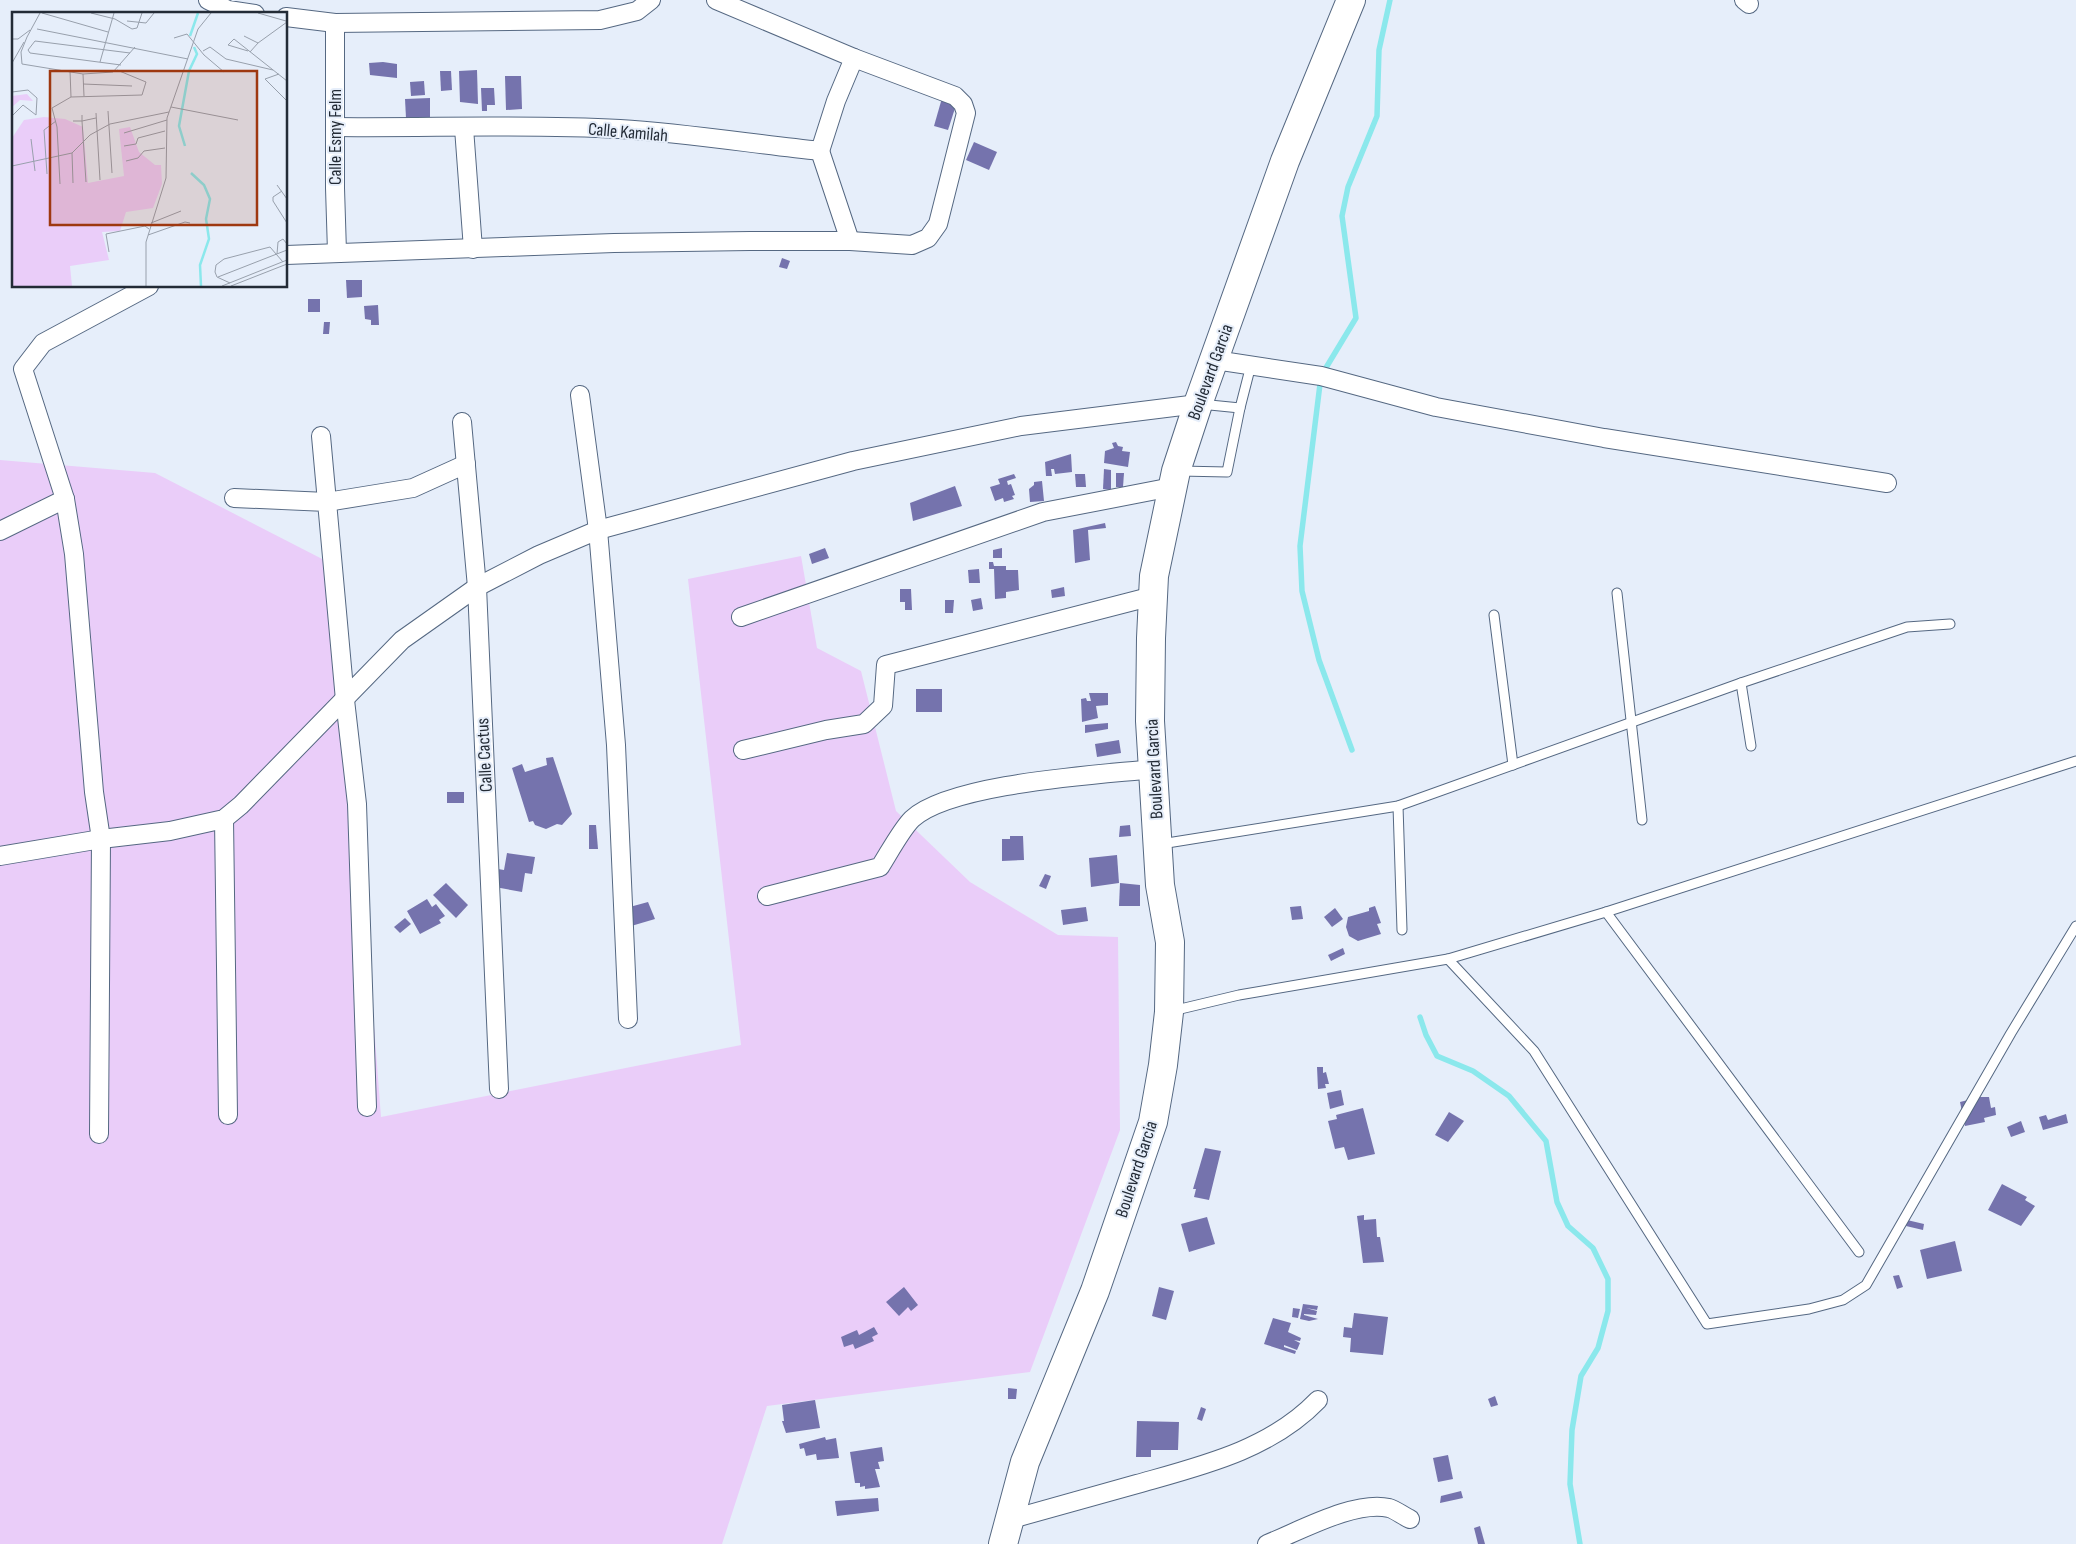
<svg xmlns="http://www.w3.org/2000/svg" width="2076" height="1544" font-family="'Sofia Sans Condensed',sans-serif">
	<style>
		.green { fill: #eacdf9 }
		.lines { fill: none; stroke-linecap: round; stroke-linejoin: round }
		.stream { stroke: #8be8ec; stroke-width: 5.5 }
		.building { fill: #7573ad }
		.lane-casing { stroke: #556882; stroke-width: 11 }
		.street-casing { stroke: #556882; stroke-width: 20 }
		.primary-casing { stroke: #556882; stroke-width: 30 }
		.lane { stroke: #fff; stroke-width: 9 }
		.street { stroke: #fff; stroke-width: 18 }
		.primary { stroke: #fff; stroke-width: 28 }
		.labels { text-anchor: middle; stroke-width: 4; stroke-linejoin: round; paint-order: stroke }
		.street-label { font-size: 18px; fill: #232b36; stroke: #e6eefa }
		.inset-river { fill: none; stroke: #8be8ec; stroke-width: 2.5 }
		.inset-road { fill: none; stroke: #98a0ac; stroke-width: 1 }
		.view { fill: #9e3810; fill-opacity: 0.15; stroke: #9e3810; stroke-width: 2.5 }
		.inset-edge { fill: none; stroke: #232b36; stroke-width: 2.5 }
	</style>
	<rect width="100%" height="100%" fill="#e6eefa"/>
	<polygon class="green" points="0,460 155,473 330,563 344,632 381,1117 741,1045 688,579 801,556 817,648 861,671 896,811 970,882 1058,935 1118,937 1120,1130 1030,1372 767,1406 722,1544 0,1544"/>
	<g class="lines">
		<g class="stream">
			<polyline points="1352,750 1319,660 1302,591 1300,546 1321,376 1356,318 1342,216 1348,187 1377,116 1379,50 1390,0"/>
			<polyline points="1420,1017 1426,1035 1437,1056 1473,1071 1509,1096 1546,1141 1557,1202 1568,1226 1593,1248 1608,1279 1608,1311 1598,1348 1581,1376 1572,1430 1570,1484 1580,1544"/>
		</g>
	</g>
	<g class="building">
		<polygon points="383,62 397,64 397,78 370,75 369,63"/>
		<polygon points="477,70 478,104 460,102 459,71"/>
		<polygon points="440,71 451,71 452,90 441,91"/>
		<polygon points="505,76 521,76 522,109 506,110"/>
		<polygon points="424,81 425,95 411,96 410,82"/>
		<polygon points="481,88 494,88 495,105 487,105 487,111 482,111"/>
		<polygon points="430,98 430,117 406,118 405,99"/>
		<polygon points="942,98 957,102 948,130 934,126"/>
		<polygon points="974,142 997,152 989,170 966,160"/>
		<polygon points="782,258 790,261 787,269 779,267"/>
		<polygon points="346,280 362,280 362,297 347,298"/>
		<rect x="308" y="299" width="12" height="13"/>
		<polygon points="378,305 379,325 371,325 371,320 365,319 364,306"/>
		<polygon points="324,322 330,322 329,334 323,334"/>
		<polygon points="1116,442 1118,446 1123,447 1122,451 1130,452 1128,467 1104,463 1105,451 1114,448 1112,443"/>
		<polygon points="1071,454 1072,472 1055,474 1054,469 1051,469 1052,476 1046,476 1045,462"/>
		<polygon points="1104,469 1111,470 1111,490 1103,489"/>
		<polygon points="1116,473 1124,473 1123,487 1116,487"/>
		<polygon points="1014,474 1016,478 1007,481 1008,485 1011,484 1015,495 1012,496 1014,499 1004,502 1003,498 995,501 990,487 1000,484 998,479"/>
		<polygon points="1075,474 1085,474 1086,487 1076,487"/>
		<polygon points="1042,481 1044,501 1030,502 1029,489 1034,485 1034,482"/>
		<polygon points="955,486 962,506 913,521 910,503"/>
		<polygon points="1105,523 1106,528 1088,530 1090,560 1075,563 1073,530"/>
		<polygon points="825,548 829,558 812,564 809,554"/>
		<polygon points="1002,548 1002,558 993,558 993,550"/>
		<polygon points="989,562 993,562 994,566 1006,566 1006,570 1018,570 1019,590 1006,592 1006,598 995,599 994,569 989,569"/>
		<polygon points="979,569 980,583 969,583 968,570"/>
		<polygon points="1064,587 1065,596 1052,598 1051,590"/>
		<polygon points="900,589 911,589 912,610 905,610 905,602 900,602"/>
		<polygon points="981,598 983,609 973,611 971,600"/>
		<polygon points="945,600 954,600 953,613 945,613"/>
		<rect x="916" y="689" width="26" height="23"/>
		<polygon points="1089,693 1108,693 1108,705 1096,706 1098,718 1082,722 1081,699 1086,698 1087,701 1091,701"/>
		<polygon points="1108,723 1108,729 1085,733 1085,725"/>
		<polygon points="1119,740 1121,753 1097,757 1095,744"/>
		<polygon points="553,757 572,814 562,825 557,824 546,829 535,825 533,821 529,822 512,768 522,764 525,772 547,765 546,758"/>
		<rect x="447" y="792" width="17" height="11"/>
		<polygon points="589,825 596,825 598,849 589,849"/>
		<polygon points="1130,825 1131,836 1119,837 1120,826"/>
		<polygon points="1010,836 1023,836 1024,860 1002,861 1002,839 1010,839"/>
		<polygon points="507,853 535,857 532,874 525,873 522,892 495,887 498,869 504,870"/>
		<polygon points="1117,855 1119,883 1091,887 1089,858"/>
		<polygon points="1045,874 1051,876 1046,889 1039,886"/>
		<polygon points="446,883 468,905 456,918 433,895"/>
		<polygon points="1120,883 1140,885 1140,906 1119,906"/>
		<polygon points="427,899 432,907 436,904 445,916 439,920 441,923 420,934 407,911"/>
		<polygon points="648,902 655,919 621,929 615,911"/>
		<polygon points="1301,906 1303,919 1292,920 1290,907"/>
		<polygon points="1375,906 1381,923 1377,924 1381,934 1358,941 1349,936 1346,927 1348,917 1369,911 1369,908"/>
		<polygon points="1086,907 1088,921 1063,925 1061,910"/>
		<polygon points="1335,908 1343,919 1332,927 1324,917"/>
		<polygon points="405,918 411,924 400,933 394,927"/>
		<polygon points="1343,948 1345,954 1331,961 1328,955"/>
		<polygon points="1317,1067 1323,1067 1323,1073 1326,1072 1329,1084 1325,1084 1326,1088 1318,1089"/>
		<polygon points="1341,1090 1344,1105 1330,1109 1327,1093"/>
		<polygon points="1980,1097 1989,1097 1991,1108 1995,1107 1996,1115 1984,1118 1985,1122 1965,1126 1960,1102"/>
		<polygon points="1363,1108 1375,1154 1348,1160 1344,1147 1335,1149 1328,1121 1337,1119 1336,1115"/>
		<polygon points="1449,1112 1464,1121 1448,1142 1435,1135"/>
		<polygon points="2066,1114 2068,1123 2043,1130 2039,1117 2046,1115 2048,1120"/>
		<polygon points="2021,1121 2025,1132 2011,1137 2007,1127"/>
		<polygon points="1205,1148 1221,1151 1209,1200 1194,1197 1196,1189 1193,1189"/>
		<polygon points="2002,1184 2027,1197 2025,1200 2035,1206 2021,1226 1988,1210"/>
		<polygon points="1364,1215 1364,1220 1376,1219 1377,1237 1380,1237 1384,1262 1363,1263 1357,1216"/>
		<polygon points="1207,1217 1215,1244 1189,1252 1181,1224"/>
		<polygon points="1907,1220 1924,1224 1923,1230 1906,1226"/>
		<polygon points="1955,1241 1962,1271 1927,1279 1920,1250"/>
		<polygon points="1899,1275 1903,1287 1897,1289 1893,1276"/>
		<polygon points="904,1287 918,1305 911,1311 908,1307 899,1316 886,1302"/>
		<polygon points="1159,1287 1174,1291 1166,1320 1152,1316"/>
		<polygon points="1303,1304 1318,1306 1317,1310 1306,1308 1317,1311 1316,1315 1304,1314 1304,1315 1318,1319 1309,1321 1300,1319"/>
		<polygon points="1293,1308 1300,1309 1298,1318 1292,1317"/>
		<polygon points="1354,1313 1388,1317 1383,1355 1350,1352 1351,1338 1343,1337 1344,1327 1352,1328"/>
		<polygon points="1273,1318 1291,1323 1288,1332 1301,1338 1300,1341 1294,1340 1300,1343 1297,1350 1284,1345 1284,1347 1296,1351 1295,1354 1264,1344"/>
		<polygon points="874,1327 878,1334 872,1337 874,1341 855,1349 853,1344 844,1347 841,1337 857,1330 859,1335"/>
		<polygon points="1008,1388 1017,1389 1016,1399 1008,1399"/>
		<polygon points="1495,1396 1498,1405 1491,1407 1488,1399"/>
		<polygon points="815,1400 820,1428 786,1433 782,1421 784,1421 782,1405"/>
		<polygon points="1201,1407 1206,1409 1202,1421 1197,1419"/>
		<polygon points="1137,1421 1179,1422 1178,1450 1151,1450 1151,1457 1136,1457"/>
		<polygon points="825,1437 826,1440 836,1438 839,1458 817,1460 816,1454 806,1456 804,1448 800,1449 799,1444"/>
		<polygon points="882,1447 884,1461 878,1462 880,1469 875,1469 880,1487 865,1489 865,1486 860,1487 860,1483 855,1483 850,1452"/>
		<polygon points="1448,1455 1453,1479 1438,1482 1433,1458"/>
		<polygon points="1461,1491 1463,1498 1440,1503 1441,1496"/>
		<polygon points="878,1498 879,1511 837,1516 835,1501"/>
		<polygon points="1480,1526 1485,1544 1478,1544 1474,1528"/>
	</g>
	<g class="lines">
		<defs>
			<g id="lane">
				<polyline points="1200,404 1240,408"/>
				<polyline points="1180,471 1227,472 1240,408 1251,365"/>
				<polyline points="1617,593 1642,820"/>
				<polyline points="1494,615 1513,765"/>
				<polyline points="1741,683 1751,746"/>
				<polyline points="1398,806 1402,930"/>
				<polyline points="1161,844 1398,806 1741,683 1907,627 1950,624"/>
				<polyline points="1606,912 1859,1252"/>
				<polyline points="1448,959 1606,912 2076,761"/>
				<polyline points="1172,1011 1239,995 1448,959 1534,1051 1707,1324 1809,1309 1843,1300 1866,1285 2011,1033 2076,926"/>
			</g>
			<g id="street">
				<polyline points="208,0 228,10 255,14"/>
				<polyline points="1744,0 1749,4"/>
				<polyline points="286,17 335,23 600,20 637,11 651,0"/>
				<polyline points="335,23 335,188 337,252"/>
				<path d="M335,127C430,128 525,124 620,129C686,133 753,144 820,151"/>
				<polyline points="464,128 473,249"/>
				<polyline points="820,151 836,101 854,58"/>
				<polyline points="820,151 850,241"/>
				<polyline points="286,255 614,243 750,241 850,241 912,245 928,238 938,224 966,113 963,104 955,96 854,58 716,0"/>
				<polyline points="1215,360 1321,376 1436,407 1604,438 1887,483"/>
				<polyline points="580,395 598,530 616,745 628,1019"/>
				<polyline points="462,422 477,587 499,1089"/>
				<polyline points="321,436 327,502 413,488 466,464"/>
				<polyline points="234,498 327,502 345,700 357,804 367,1107"/>
				<polyline points="0,531 65,499"/>
				<polyline points="741,617 1043,512 1172,487"/>
				<polyline points="743,750 826,730 864,724 883,706 886,665 1153,596"/>
				<polyline points="224,819 228,1115"/>
				<polyline points="0,856 101,839 170,831 224,819 241,805 402,640 477,587 539,555 598,530 853,461 1021,426 1198,404"/>
				<path d="M767,896L880,867C889,853 901,830 912,819C951,783 1098,775 1153,769"/>
				<polyline points="99,1134 101,839 94,792 74,554 65,499 23,369 43,343 149,286"/>
				<path d="M1008,1520C1051,1508 1094,1496 1137,1484C1201,1466 1270,1450 1318,1400"/>
				<path d="M1267,1544C1300,1531 1355,1500 1389,1508C1396,1510 1403,1516 1410,1519"/>
			</g>
			<polyline id="primary" points="1003,1544 1025,1462 1095,1291 1153,1122 1163,1065 1169,1012 1170,942 1160,885 1150,721 1151,638 1154,576 1176,471 1198,404 1285,161 1351,0"/>
		</defs>
		<use href="#lane" class="lane-casing"/>
		<use href="#street" class="street-casing"/>
		<use href="#primary" class="primary-casing"/>
		<use href="#lane" class="lane"/>
		<use href="#street" class="street"/>
		<use href="#primary" class="primary"/>
	</g>
	<g class="labels">
		<g class="street-label">
			<text transform="translate(628 132) rotate(5)" y="6">Calle Kamilah</text>
			<text transform="translate(335 137) rotate(-90)" y="6">Calle Esmy Felm</text>
			<text transform="translate(1210 372) rotate(-70)" y="6">Boulevard Garcia</text>
			<text transform="translate(484 755) rotate(-93)" y="6">Calle Cactus</text>
			<text transform="translate(1154 769) rotate(-93)" y="6">Boulevard Garcia</text>
			<text transform="translate(1136 1169) rotate(-72)" y="6">Boulevard Garcia</text>
		</g>
	</g>
	<g transform="translate(12 12)">
		<rect width="275" height="275" fill="#e6eefa"/>
		<path d="M15,82L21,89L8,88L0,95V84ZM32,105L53,107L71,115L76,171L112,164L107,117L118,115L127,140L143,153H149L150,172L141,196L114,200L108,219L90,220L97,248L58,254L60,274H0V126L12,108Z" fill="#eacdf9"/>
		<path class="inset-river" d="M178,24L186,1M173,134L167,114L177,59L185,42L182,35M179,161L192,173L198,187L194,207L197,227L188,253L189,274"/>
		<path class="inset-road" d="M30,1L96,20M79,1L103,7L120,17L125,16L130,1M246,1L274,9M115,9L134,11L142,1M25,17L176,47M232,24L246,31M15,25L9,40L10,52L71,62L101,60L123,35M15,25L28,1M162,26L175,22L192,43L212,60M0,27H6L18,18M191,39L198,35L214,47L261,58M236,39L216,33L222,27L275,69M238,40L246,31L275,10M88,50L102,1M0,51L12,30M109,53L18,41L16,38L23,29L118,41M58,59L59,85M71,62L72,84M267,62L253,67L275,89M71,72L120,74M0,80L16,78L25,86L24,103L11,93L0,104M159,95L226,108M96,99L100,161M84,101L88,168M70,103V109L84,106M61,109H70L74,170M112,121L155,108M19,127L23,159M112,134L124,132L126,126L153,119M60,141L61,171M114,149L126,146L132,139L153,136M0,154L60,141L78,123L98,112L157,100M35,162L32,118L44,109M48,172L45,115L40,96L59,85L130,83L134,70L105,58M265,173L275,187M270,179L261,185V189L275,211M139,211L169,199M136,223L173,210L178,211M97,240L94,222L133,214L137,217M265,242L266,230L271,227L275,232M206,265L275,238M218,271L205,265L203,260L204,253L212,247L258,235L271,250M134,274V230L154,166L155,106L186,17L199,1M210,274L275,248M219,274L275,252"/>
		<path class="view" d="M38,59H245V213H38Z"/>
		<rect width="275" height="275" class="inset-edge"/>
	</g>
</svg>
